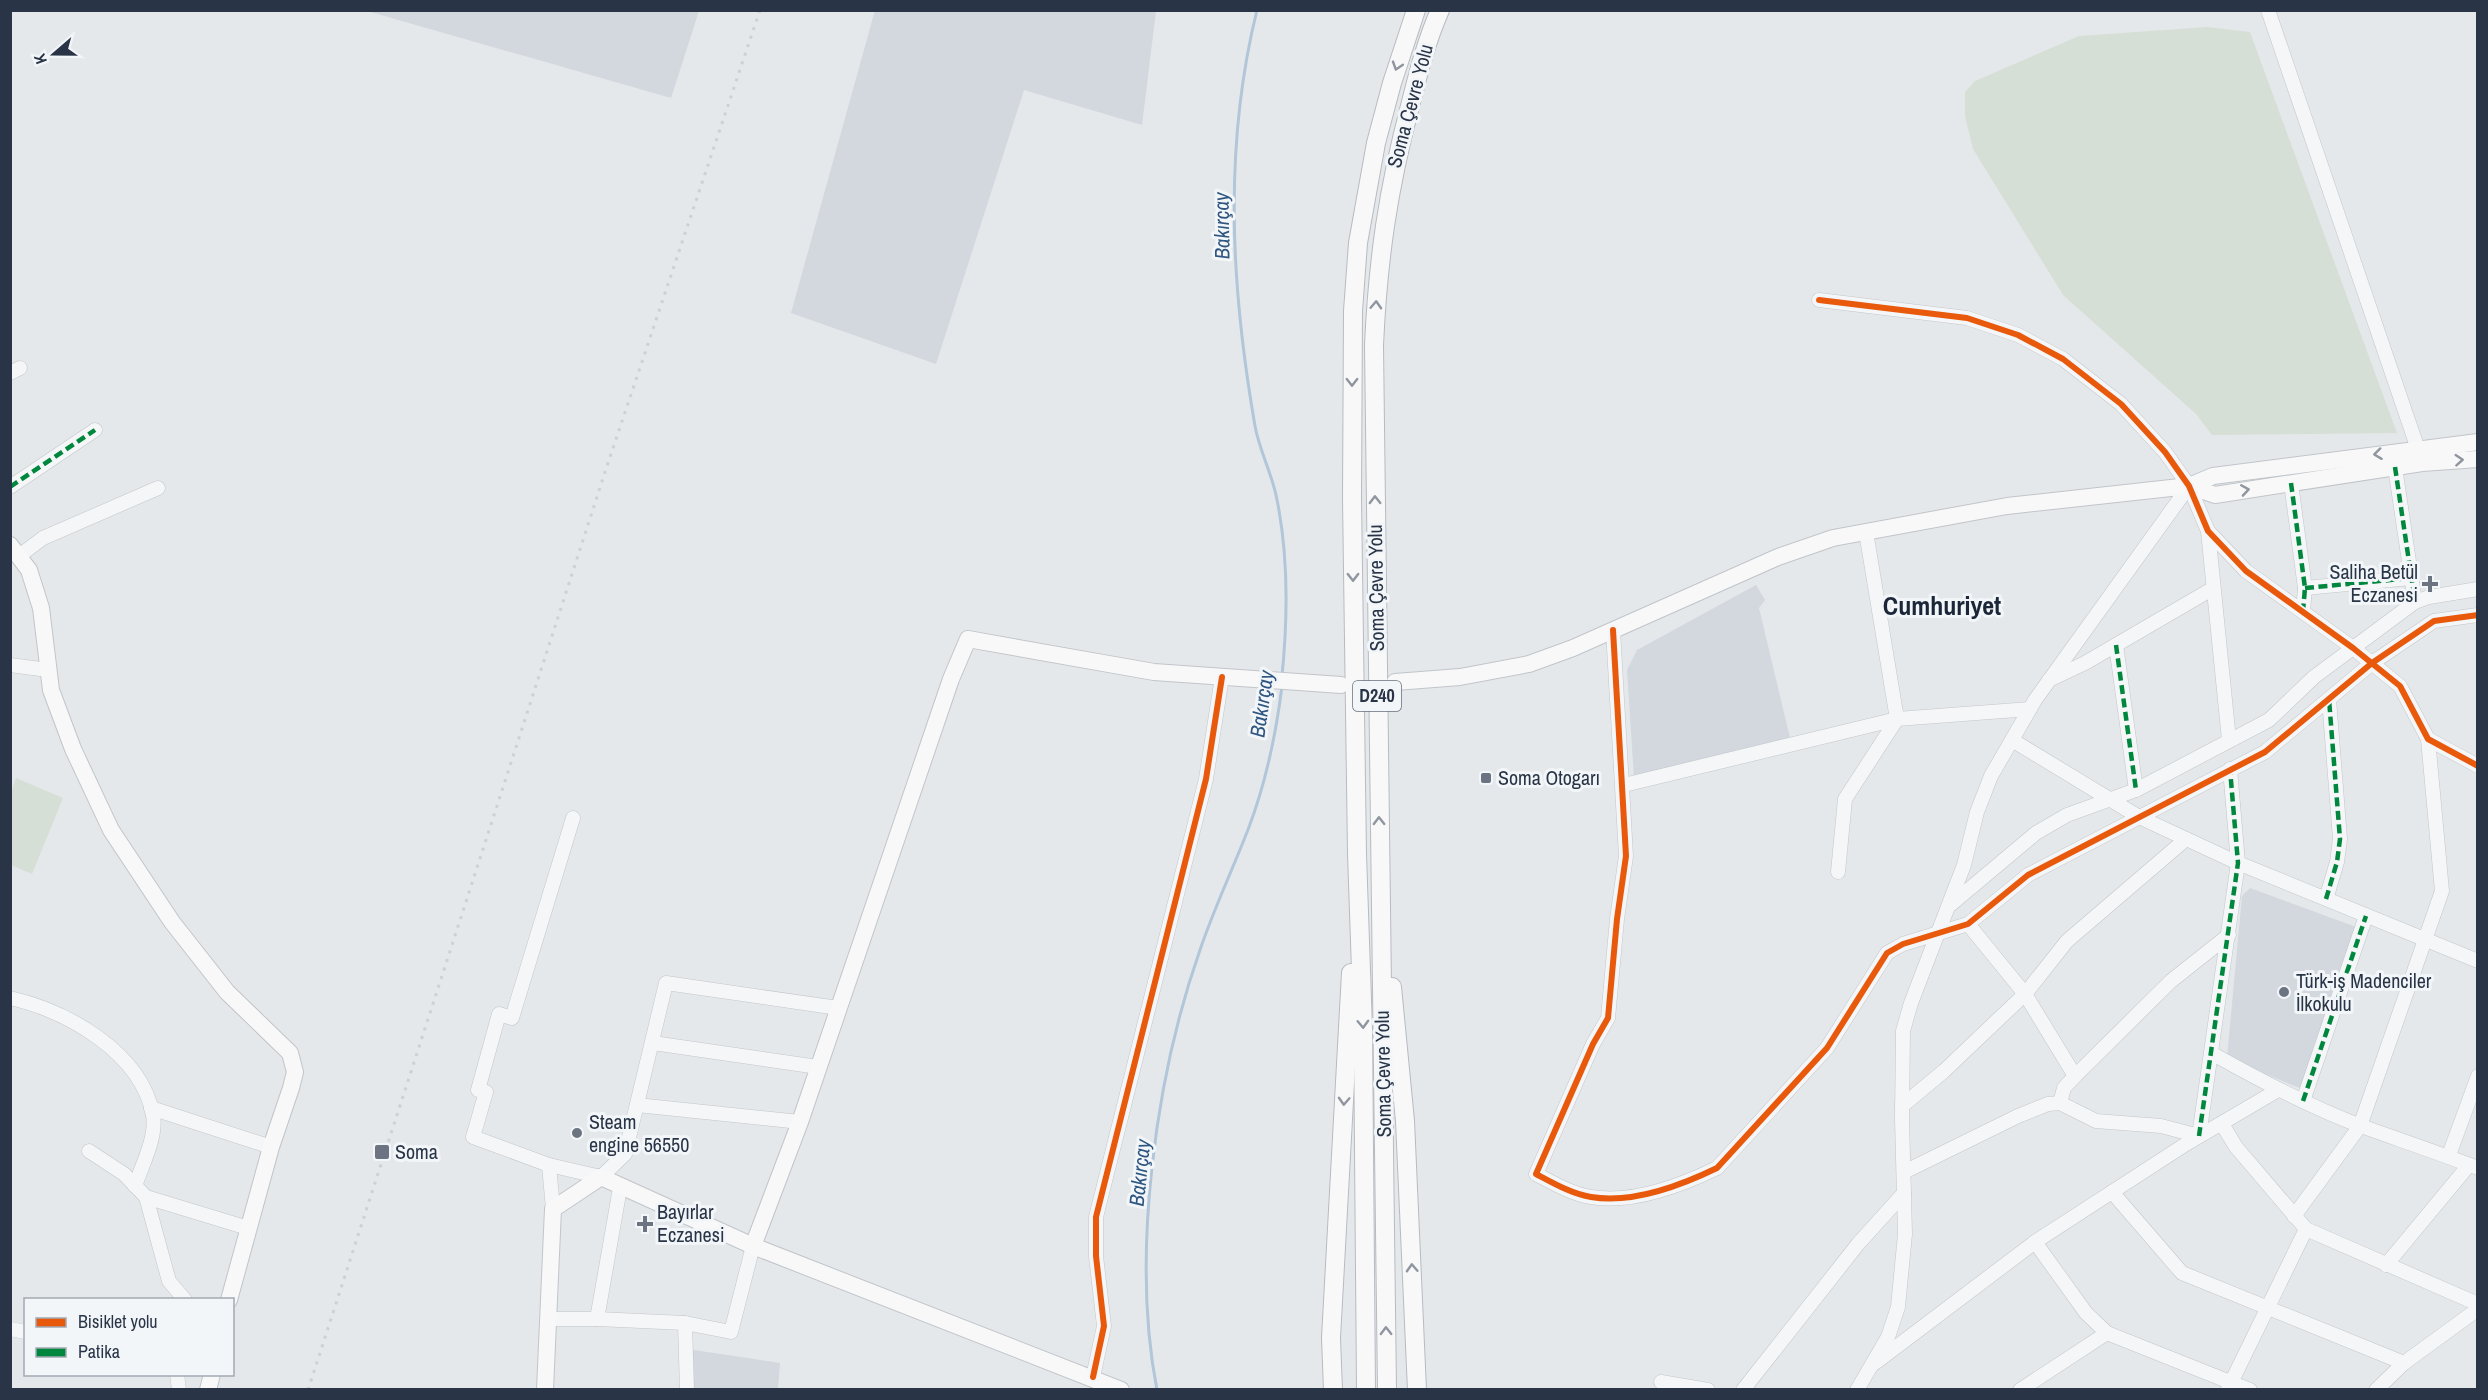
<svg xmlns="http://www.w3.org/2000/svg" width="2488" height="1400" font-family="'Archivo Narrow',sans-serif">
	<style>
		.built { fill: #d3d7de }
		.green { fill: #d6dfd5 }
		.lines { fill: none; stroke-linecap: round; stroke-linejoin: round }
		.stream { stroke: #b1c6d8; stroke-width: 3 }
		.minor-casing { stroke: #c3c6c9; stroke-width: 15 }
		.major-casing { stroke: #c1c5c9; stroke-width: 18 }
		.highway-casing { stroke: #b7bbc0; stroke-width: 20 }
		.minor { stroke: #f5f6f7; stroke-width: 14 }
		.major { stroke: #f8f8f9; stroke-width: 16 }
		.highway { stroke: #f8f8f9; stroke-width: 18 }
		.rail { stroke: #ced0d2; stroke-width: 3; stroke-dasharray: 3 6; stroke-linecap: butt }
		.quiet { stroke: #00873e; stroke-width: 4.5; stroke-dasharray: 9 4.5; stroke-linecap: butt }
		.cycleway-casing { stroke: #f3f6f9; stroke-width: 10 }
		.cycleway { stroke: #e8590c; stroke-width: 6 }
		.oneway { stroke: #9096a0 }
		.poi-dot { fill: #6b7480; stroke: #f3f6f9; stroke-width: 2 }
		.labels { text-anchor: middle; stroke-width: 6; stroke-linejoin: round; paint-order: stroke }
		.shield { fill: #f3f6f9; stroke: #666f7c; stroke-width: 1.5 }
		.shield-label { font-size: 18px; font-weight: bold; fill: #293547 }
		.street-label { font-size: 20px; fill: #293547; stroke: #f3f6f9 }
		.poi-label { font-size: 20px; fill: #293547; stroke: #f3f6f9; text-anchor: start }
		.water-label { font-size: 21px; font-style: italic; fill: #2e5680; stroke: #f3f6f9 }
		.district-label { font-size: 26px; font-weight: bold; fill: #1b2638; stroke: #f3f6f9 }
	</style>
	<rect width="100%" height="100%" fill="#e5e8eb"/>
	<g class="built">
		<polygon points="875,10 1156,11 1142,125 1024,90 936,364 791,313"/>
		<polygon points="367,11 699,10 699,11 671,98"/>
		<polygon points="1756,585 1765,600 1759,608 1790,738 1634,778 1627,670 1637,650"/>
		<polygon points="2250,888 2356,927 2302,1089 2227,1058 2242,896"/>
		<polygon points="687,1349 780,1363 778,1389 687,1389"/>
	</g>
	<g class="green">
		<polygon points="2207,27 2250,32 2397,433 2212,435 2196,414 2063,295 1973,149 1965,116 1965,92 1975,81 2079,36"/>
		<polygon points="16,778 63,798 32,874 11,865 11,793"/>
	</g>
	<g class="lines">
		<g class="stream">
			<path d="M1257,10C1223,147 1231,288 1255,426C1259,449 1271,472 1276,495C1289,555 1288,616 1282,676"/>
			<path d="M1157,1390C1131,1257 1155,1078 1200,950C1214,908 1233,869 1249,827C1266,782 1276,734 1282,686"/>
		</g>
		<defs>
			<g id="minor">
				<polyline points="2268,10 2421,458"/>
				<polyline points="1819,300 1967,318 2018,335 2063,359 2121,404 2165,452 2189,486 2208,531 2246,571 2353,648 2400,686 2428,739 2478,766"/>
				<polyline points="10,373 20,368"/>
				<polyline points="2395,467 2415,602"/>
				<polyline points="2291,483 2305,588 2303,611"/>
				<polyline points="10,487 95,430"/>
				<polyline points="2208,531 2229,740"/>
				<polyline points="19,556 43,538 158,488"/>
				<polyline points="2305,588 2411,578"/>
				<path d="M1613,630L1626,856L1617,919L1608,1018L1593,1044L1536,1174C1553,1183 1572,1194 1591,1197C1632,1204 1682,1185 1717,1168L1827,1048L1887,953L1903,944L1968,924L2028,875L2265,752L2372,663L2434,621L2478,615"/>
				<polyline points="2116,645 2136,790"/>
				<polyline points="10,665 48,670"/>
				<polyline points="2049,680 2085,663 2212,589"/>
				<polyline points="2012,740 2139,817 2238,863 2478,961"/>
				<polyline points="1624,785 1897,719 2030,709"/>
				<polyline points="1838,872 1845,799 1897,719 1866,532"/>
				<polyline points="2326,899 2337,862 2340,839 2329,699"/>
				<polyline points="1949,906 2036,833 2067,815 2136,790 2269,720 2314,677 2415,602 2429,597 2478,589"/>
				<polyline points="1968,924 2025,994 2075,1076"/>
				<path d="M10,998C67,1011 141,1052 153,1115C157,1137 142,1165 135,1186"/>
				<polyline points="653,1043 818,1067"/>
				<path d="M2213,1054C2261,1081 2310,1107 2361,1126C2400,1140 2439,1153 2478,1168"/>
				<polyline points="2303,1101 2366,916"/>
				<polyline points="2060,1103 2064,1088 2075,1076 2171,981 2229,935"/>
				<polyline points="637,1105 800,1122"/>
				<polyline points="1902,1106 1944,1071 2025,994 2067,941 2186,839"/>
				<polyline points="151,1108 271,1147"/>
				<polyline points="2222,1124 2236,1147 2306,1229 2478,1304"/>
				<polyline points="89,1151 124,1174 146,1197 169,1281 185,1300"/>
				<polyline points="2449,1155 2478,1076"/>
				<polyline points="549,1165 473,1137 486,1092 478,1090 499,1014 512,1018 573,818"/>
				<polyline points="1904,1172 2018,1116 2048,1104 2060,1103 2096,1121 2161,1126 2199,1136 2238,863 2230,769"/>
				<polyline points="2112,1192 2182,1273 2404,1363"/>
				<polyline points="146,1197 248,1228"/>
				<polyline points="553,1209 549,1165 601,1177 625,1154 666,983 838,1008"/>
				<polyline points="2294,1216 2360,1126 2442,891 2428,739"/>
				<polyline points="2035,1242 2086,1313 2107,1333"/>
				<polyline points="2386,1265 2469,1165"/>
				<polyline points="549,1319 597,1319 620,1188"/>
				<polyline points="597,1319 685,1323 731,1332 753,1246"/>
				<polyline points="685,1323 687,1390"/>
				<polyline points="10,1329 26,1332"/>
				<polyline points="1875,1363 2035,1242 2186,1144 2278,1090"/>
				<polyline points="177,1374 179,1390"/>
				<polyline points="1093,1377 1104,1326 1096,1256 1096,1217 1206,779 1222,677"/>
				<polyline points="1661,1382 1708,1390"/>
				<polyline points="2228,1389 2306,1229"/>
				<polyline points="1743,1390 1858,1244 1904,1193"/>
				<polyline points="1857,1390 1888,1337 1898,1307 1905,1234 1902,1119 1903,1031 1911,1003 1964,865 1977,812 1991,776 2035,700 2189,486"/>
				<polyline points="2020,1390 2107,1333 2250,1390"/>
				<polyline points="2376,1390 2404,1363 2478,1309"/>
			</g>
			<g id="major">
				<polyline points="2189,486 2215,495 2422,463 2478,459"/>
				<polyline points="10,545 29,570 41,608 51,690 73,749 111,830 172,922 227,992 290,1053 295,1072 291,1088 271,1147 229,1300"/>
				<polyline points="1395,682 1460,677 1529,664 1573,648 1778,557 1833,538 2007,506 2189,486 2213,476 2478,442"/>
				<polyline points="753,1246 800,1122 951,679 968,639 1154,672 1341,685"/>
				<polyline points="208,1390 212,1374"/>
				<polyline points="545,1390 553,1209 601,1177 753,1246 1121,1390"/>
			</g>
			<g id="highway">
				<polyline points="1392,987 1405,1121 1417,1390"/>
				<polyline points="1333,1390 1331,1338 1351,973"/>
				<polyline points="1366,1390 1363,1029 1357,854 1352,498 1353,311 1358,243 1376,143 1392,83 1416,10"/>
				<path d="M1387,1390L1374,345C1378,258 1388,190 1410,106C1418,74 1426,42 1440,10"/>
			</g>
		</defs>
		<use href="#minor" class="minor-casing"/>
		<use href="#major" class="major-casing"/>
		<use href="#highway" class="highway-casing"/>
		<use href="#minor" class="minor"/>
		<use href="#major" class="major"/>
		<use href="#highway" class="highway"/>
		<polyline class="rail" points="308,1390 606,469 760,10"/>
		<g class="quiet">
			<polyline points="2395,467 2415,602"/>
			<polyline points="2291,483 2305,588 2303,611"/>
			<polyline points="10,487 95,430"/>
			<polyline points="2305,588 2411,578"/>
			<polyline points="2116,645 2136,790"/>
			<polyline points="2326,899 2337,862 2340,839 2329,699"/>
			<polyline points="2303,1101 2366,916"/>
			<polyline points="2199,1136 2238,863 2230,769"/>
		</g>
		<defs>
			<g id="cycleway">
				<polyline points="1819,300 1967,318 2018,335 2063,359 2121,404 2165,452 2189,486 2208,531 2246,571 2353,648 2400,686 2428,739 2478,766"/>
				<path d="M1613,630L1626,856L1617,919L1608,1018L1593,1044L1536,1174C1553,1183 1572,1194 1591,1197C1632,1204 1682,1185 1717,1168L1827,1048L1887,953L1903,944L1968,924L2028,875L2265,752L2372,663L2434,621L2478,615"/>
				<polyline points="1093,1377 1104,1326 1096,1256 1096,1217 1206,779 1222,677"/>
			</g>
		</defs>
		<use href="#cycleway" class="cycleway-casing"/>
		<use href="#cycleway" class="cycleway"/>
	</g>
	<defs><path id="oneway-chevron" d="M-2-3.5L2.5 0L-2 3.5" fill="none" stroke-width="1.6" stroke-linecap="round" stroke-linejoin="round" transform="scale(1.5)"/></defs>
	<g class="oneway">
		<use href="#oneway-chevron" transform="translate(1397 66) rotate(108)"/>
		<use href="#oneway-chevron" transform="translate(1376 305) rotate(-87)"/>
		<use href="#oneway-chevron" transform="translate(1352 382) rotate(90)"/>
		<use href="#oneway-chevron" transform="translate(2378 454) rotate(173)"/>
		<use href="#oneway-chevron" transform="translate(2459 460) rotate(-4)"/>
		<use href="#oneway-chevron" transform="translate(2245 490) rotate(-9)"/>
		<use href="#oneway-chevron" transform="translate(1375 500) rotate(-91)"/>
		<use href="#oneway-chevron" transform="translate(1353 577) rotate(89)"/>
		<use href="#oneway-chevron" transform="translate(1379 821) rotate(-91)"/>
		<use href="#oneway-chevron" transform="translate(1363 1024) rotate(88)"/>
		<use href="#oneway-chevron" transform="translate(1344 1101) rotate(93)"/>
		<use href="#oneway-chevron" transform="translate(1412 1268) rotate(-93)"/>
		<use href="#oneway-chevron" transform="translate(1386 1331) rotate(-91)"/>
	</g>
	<g class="poi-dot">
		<path d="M2427 575h6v6h6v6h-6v6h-6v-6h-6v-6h6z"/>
		<rect x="1480" y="772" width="12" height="12" rx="3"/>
		<circle cx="2284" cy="992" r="6"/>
		<circle cx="577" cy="1133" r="6"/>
		<rect x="374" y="1144" width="16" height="16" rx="3"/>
		<path d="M642 1215h6v6h6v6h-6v6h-6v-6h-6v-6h6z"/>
	</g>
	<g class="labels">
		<rect class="shield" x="1353" y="681" width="48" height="30" rx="4.5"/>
		<g class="shield-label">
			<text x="1377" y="702">D240</text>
		</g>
		<g class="street-label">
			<text transform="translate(1410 106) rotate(-75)" y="7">Soma Çevre Yolu</text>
			<text transform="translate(1376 588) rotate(-91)" y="7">Soma Çevre Yolu</text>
			<text transform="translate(1383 1074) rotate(-91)" y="7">Soma Çevre Yolu</text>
		</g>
		<g class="poi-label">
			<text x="2418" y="579" text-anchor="end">Saliha Betül<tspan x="2418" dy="23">Eczanesi</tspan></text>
			<text x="1498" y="785">Soma Otogarı</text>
			<text x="2296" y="988">Türk-iş Madenciler<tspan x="2296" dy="23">İlkokulu</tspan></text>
			<text x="589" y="1129">Steam<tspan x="589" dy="23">engine 56550</tspan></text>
			<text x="395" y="1159">Soma</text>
			<text x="657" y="1219">Bayırlar<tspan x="657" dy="23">Eczanesi</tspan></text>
		</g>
		<g class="water-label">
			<text transform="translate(1222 226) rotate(-91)" y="7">Bakırçay</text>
			<text transform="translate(1262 704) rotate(-82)" y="7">Bakırçay</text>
			<text transform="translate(1140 1173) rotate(-84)" y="7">Bakırçay</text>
		</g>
		<g class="district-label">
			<text x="1942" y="615">Cumhuriyet</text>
		</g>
	</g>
	<rect width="2488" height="1400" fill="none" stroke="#293547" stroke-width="24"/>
	<rect x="24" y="1298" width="210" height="78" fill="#f3f6f9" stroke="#a2a9b2" stroke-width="1.5"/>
	<rect x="36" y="1318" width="30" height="9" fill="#e8590c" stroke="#a2a9b2" stroke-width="1.5"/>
	<text x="78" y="1328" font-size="18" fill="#293547">Bisiklet yolu</text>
	<rect x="36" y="1348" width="30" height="9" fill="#00873e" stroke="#a2a9b2" stroke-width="1.5"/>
	<text x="78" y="1358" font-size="18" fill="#293547">Patika</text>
	<g transform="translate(54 54) rotate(250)" stroke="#f3f6f9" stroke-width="4.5" paint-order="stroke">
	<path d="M0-4.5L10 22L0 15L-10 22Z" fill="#293547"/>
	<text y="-9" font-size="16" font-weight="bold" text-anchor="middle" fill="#293547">K</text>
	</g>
</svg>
